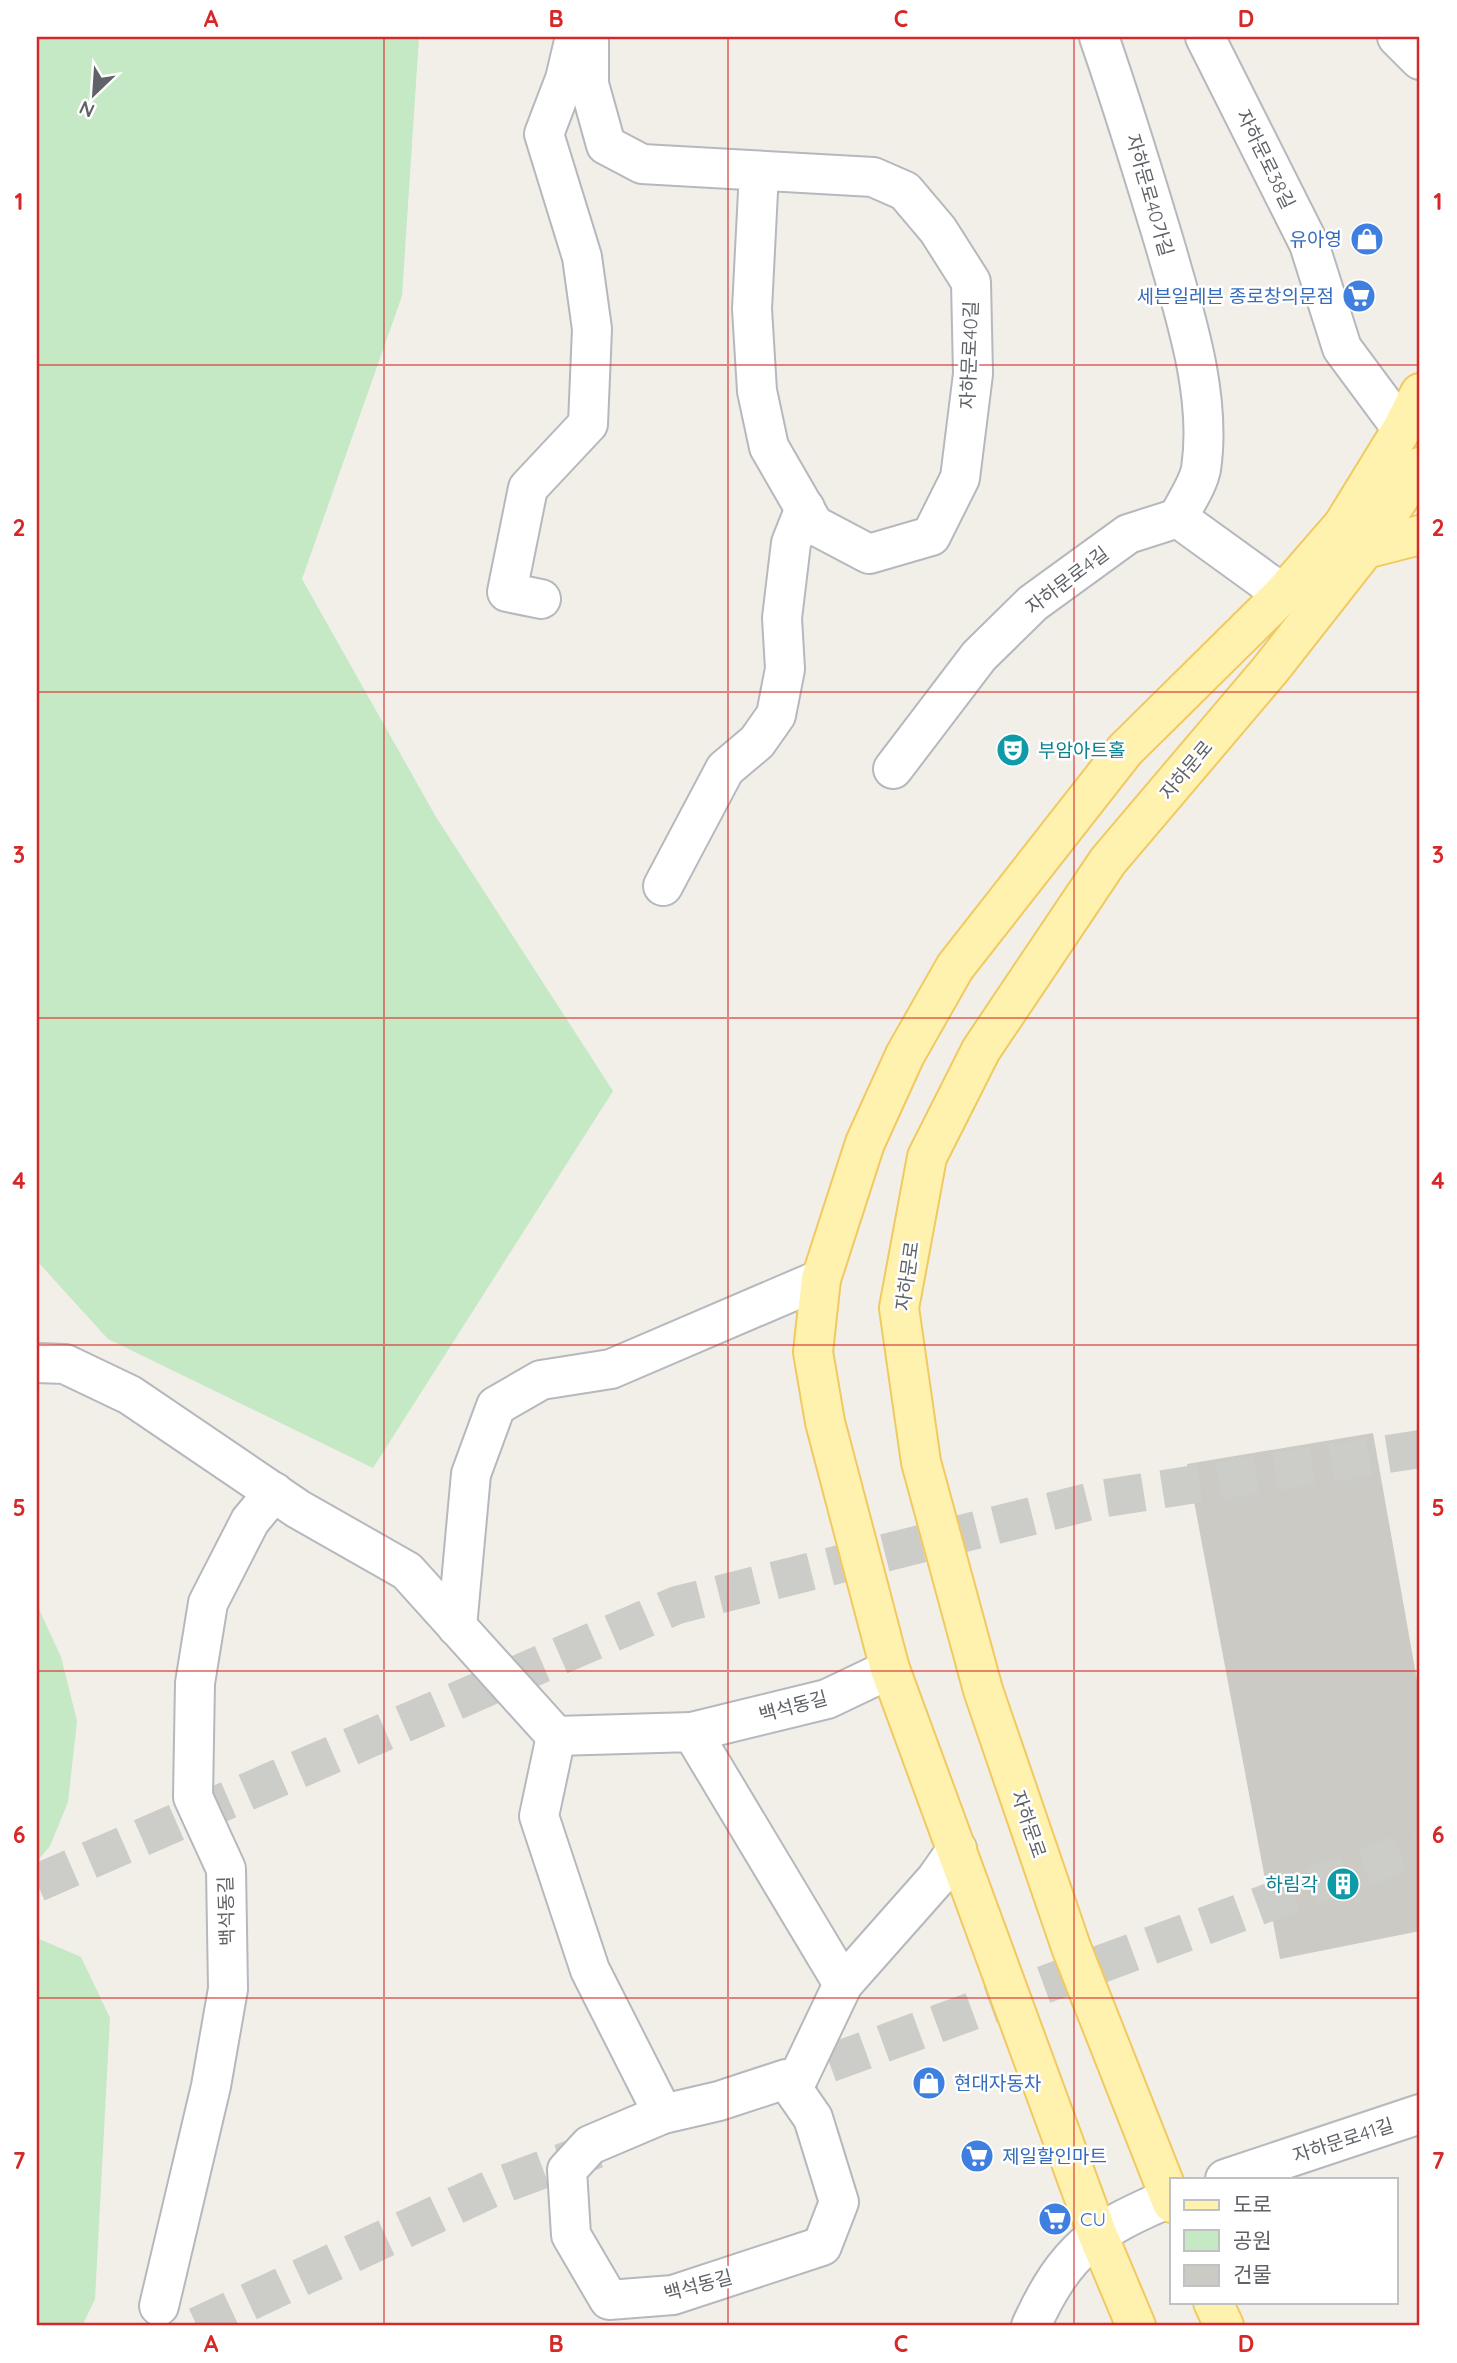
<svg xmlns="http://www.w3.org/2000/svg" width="1457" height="2363" font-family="Quicksand,'Noto Sans KR',sans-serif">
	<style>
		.green { fill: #c5e8c5 }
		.building { fill: #cccac5 }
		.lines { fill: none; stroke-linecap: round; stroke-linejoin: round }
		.trunk-tunnel { stroke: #ccccc8; stroke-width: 38; stroke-dasharray: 38 19; stroke-linecap: butt }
		.minor-casing { stroke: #b5b8bc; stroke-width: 42 }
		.primary-casing { stroke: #f2c960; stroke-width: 42 }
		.minor { stroke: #fff; stroke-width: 38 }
		.primary { stroke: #fff2af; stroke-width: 38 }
		.grid { fill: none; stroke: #d62828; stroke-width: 2; stroke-opacity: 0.55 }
		.labels { text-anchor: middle; stroke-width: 5; stroke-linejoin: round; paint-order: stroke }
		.street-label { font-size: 19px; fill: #5f6368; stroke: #fff }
		.shop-label { font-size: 19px; fill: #366cbe; stroke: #fff; text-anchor: start }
		.culture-label { font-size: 19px; fill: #0d838f; stroke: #fff; text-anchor: start }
		.neatline { fill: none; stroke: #d62828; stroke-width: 2.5 }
		.grid-label { font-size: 23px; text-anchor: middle; font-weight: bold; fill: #d62828 }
	</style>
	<rect width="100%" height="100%" fill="#f1efe8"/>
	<g class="green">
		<polygon points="37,37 419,37 402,296 302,579 436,817 613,1091 373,1468 108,1339 37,1261"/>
		<polygon points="37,1605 61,1657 77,1721 68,1802 50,1846 37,1861"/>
		<polygon points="37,1938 81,1957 110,2018 95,2299 82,2326 37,2326"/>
	</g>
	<polygon class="building" points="1373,1433 1420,1697 1420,1931 1280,1959 1187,1464"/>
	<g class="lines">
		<g class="trunk-tunnel">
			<polyline points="37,1883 677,1605 1100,1499 1420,1449"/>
			<polyline points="776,2083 1420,1847"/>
			<polyline points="197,2326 493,2188 598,2149"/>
		</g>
		<defs>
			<g id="minor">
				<polyline points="589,37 589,84 606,145 642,164 873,177 905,191 938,230 971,282 973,374 960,478 931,536 869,554 814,525 769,447 757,391 752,309 759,172"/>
				<path d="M1099,37C1123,106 1144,175 1165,245C1185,315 1212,396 1201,469C1198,485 1185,503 1178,518"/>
				<polyline points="1205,37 1309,244 1342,348 1402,429"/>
				<polyline points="1397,37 1420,60"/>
				<polyline points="541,599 507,592 528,488 588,424 592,329 582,257 544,134 565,79 575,37"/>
				<polyline points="893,769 979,656 1033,603 1128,534 1178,518 1283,594"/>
				<polyline points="663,886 725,769 757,742 776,715 785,669 782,618 791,543 805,508"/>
				<polyline points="37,1363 65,1364 130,1395 298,1509 407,1571 556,1736 539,1816 590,1970 663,2114"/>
				<polyline points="457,1627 471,1474 496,1406 541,1380 611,1369 821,1279"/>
				<polyline points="692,1732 827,1699 890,1669"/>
				<polyline points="556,1736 692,1732 843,1984 793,2089"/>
				<polyline points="843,1984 936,1879 957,1849"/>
				<polygon points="786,2079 813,2118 839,2202 822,2246 673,2295 609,2300 571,2235 567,2170 590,2145 663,2114 719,2101"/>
				<polyline points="1225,2179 1420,2114"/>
				<polyline points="159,2306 211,2086 228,1989 226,1869 193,1797 195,1683 208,1603 250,1521 274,1492"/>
				<path d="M1031,2326C1066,2249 1096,2229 1172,2197"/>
			</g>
			<g id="primary">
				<polyline points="1365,549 1420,535"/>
				<polyline points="1172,2203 1071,1947 983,1690 921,1462 899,1308 927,1157 981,1050 1108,861 1270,670 1365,549 1420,467"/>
				<polyline points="1213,2302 1224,2326"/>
				<polyline points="1136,2326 1097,2233 890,1669 825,1422 813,1352 821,1279 865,1143 905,1055 955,967 1125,750 1283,594 1343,525 1402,429 1420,393"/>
			</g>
		</defs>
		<use href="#minor" class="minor-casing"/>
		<use href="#primary" class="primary-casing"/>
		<use href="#minor" class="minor"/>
		<use href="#primary" class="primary"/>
	</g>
	<path class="grid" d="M384,37V2326M728,37V2326M1074,37V2326M37,365H1420M37,692H1420M37,1018H1420M37,1345H1420M37,1671H1420M37,1998H1420"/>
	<defs>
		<symbol id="shop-disc" viewBox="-11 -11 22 22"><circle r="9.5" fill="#3f7fe0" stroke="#fff"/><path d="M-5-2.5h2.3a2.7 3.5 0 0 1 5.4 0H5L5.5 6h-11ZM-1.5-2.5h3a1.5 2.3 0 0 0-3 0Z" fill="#fff"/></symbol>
		<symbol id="supermarket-disc" viewBox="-11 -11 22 22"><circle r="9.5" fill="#3f7fe0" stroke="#fff"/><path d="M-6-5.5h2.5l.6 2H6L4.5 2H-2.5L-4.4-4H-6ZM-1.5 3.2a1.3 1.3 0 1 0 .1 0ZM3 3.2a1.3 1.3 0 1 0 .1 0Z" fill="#fff"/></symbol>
		<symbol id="theatre-disc" viewBox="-11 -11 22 22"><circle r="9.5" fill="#0f9aa8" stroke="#fff"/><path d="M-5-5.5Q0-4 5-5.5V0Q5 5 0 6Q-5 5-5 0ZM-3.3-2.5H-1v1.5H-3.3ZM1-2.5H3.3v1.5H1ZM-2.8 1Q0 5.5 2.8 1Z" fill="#fff"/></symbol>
		<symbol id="building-disc" viewBox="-11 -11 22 22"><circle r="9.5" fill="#0f9aa8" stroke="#fff"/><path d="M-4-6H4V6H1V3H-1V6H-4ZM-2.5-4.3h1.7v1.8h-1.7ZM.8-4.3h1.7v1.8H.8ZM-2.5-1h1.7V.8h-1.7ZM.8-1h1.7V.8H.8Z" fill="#fff"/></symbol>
	</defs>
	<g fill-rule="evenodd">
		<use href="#shop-disc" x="1348" y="220" width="38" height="38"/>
		<use href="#supermarket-disc" x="1340" y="277" width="38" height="38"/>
		<use href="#theatre-disc" x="994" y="731" width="38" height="38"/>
		<use href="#building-disc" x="1324" y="1865" width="38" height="38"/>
		<use href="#shop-disc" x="910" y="2064" width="38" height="38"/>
		<use href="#supermarket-disc" x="958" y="2137" width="38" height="38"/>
		<use href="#supermarket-disc" x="1036" y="2200" width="38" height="38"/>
	</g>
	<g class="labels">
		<g class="street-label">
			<text transform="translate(1266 159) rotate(64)" y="7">자하문로38길</text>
			<text transform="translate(1150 195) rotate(74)" y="7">자하문로40가길</text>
			<text transform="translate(969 355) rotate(-88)" y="7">자하문로40길</text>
			<text transform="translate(1067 580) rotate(-37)" y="7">자하문로4길</text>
			<text transform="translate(1186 770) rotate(-50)" y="7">자하문로</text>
			<text transform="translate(907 1276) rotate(-82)" y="7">자하문로</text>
			<text transform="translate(793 1706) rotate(-15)" y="7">백석동길</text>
			<text transform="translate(1029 1824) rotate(71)" y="7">자하문로</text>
			<text transform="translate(226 1911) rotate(-92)" y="7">백석동길</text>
			<text transform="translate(1343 2140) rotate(-18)" y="7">자하문로41길</text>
			<text transform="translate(698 2285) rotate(-15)" y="7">백석동길</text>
		</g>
		<g class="shop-label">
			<text x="1342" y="246" text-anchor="end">유아영</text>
			<text x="1334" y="303" text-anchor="end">세븐일레븐 종로창의문점</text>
			<text x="954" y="2090">현대자동차</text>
			<text x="1002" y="2163">제일할인마트</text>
			<text x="1080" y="2226">CU</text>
		</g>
		<g class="culture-label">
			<text x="1038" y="757">부암아트홀</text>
			<text x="1318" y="1891" text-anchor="end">하림각</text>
		</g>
	</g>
	<rect width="1457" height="2363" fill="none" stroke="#ffffff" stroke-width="77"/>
	<rect x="1170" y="2178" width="228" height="126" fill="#ffffff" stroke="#bfc1c3" stroke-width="2"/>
	<rect x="1184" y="2200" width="35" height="10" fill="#fff2af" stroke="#bfc1c3" stroke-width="2"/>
	<text x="1233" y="2212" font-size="21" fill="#5f6368">도로</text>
	<rect x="1184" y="2230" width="35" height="21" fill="#c5e8c5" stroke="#bfc1c3" stroke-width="2"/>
	<text x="1233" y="2248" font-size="21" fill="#5f6368">공원</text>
	<rect x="1184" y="2265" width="35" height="21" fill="#cccac5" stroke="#bfc1c3" stroke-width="2"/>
	<text x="1233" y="2282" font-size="21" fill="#5f6368">건물</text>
	<g transform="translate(94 94) rotate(205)" stroke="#ffffff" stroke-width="5" paint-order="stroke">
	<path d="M0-5L12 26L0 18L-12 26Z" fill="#5f6368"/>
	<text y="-10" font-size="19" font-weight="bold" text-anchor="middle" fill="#5f6368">N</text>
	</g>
	<rect x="38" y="38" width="1380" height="2286" class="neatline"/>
	<g class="grid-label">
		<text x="211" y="27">A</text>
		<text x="556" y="27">B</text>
		<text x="901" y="27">C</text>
		<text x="1246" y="27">D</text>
		<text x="19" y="210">1</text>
		<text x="1438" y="210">1</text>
		<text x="19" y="536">2</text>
		<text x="1438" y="536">2</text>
		<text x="19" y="863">3</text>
		<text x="1438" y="863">3</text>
		<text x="19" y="1189">4</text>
		<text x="1438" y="1189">4</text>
		<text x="19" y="1516">5</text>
		<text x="1438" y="1516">5</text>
		<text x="19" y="1843">6</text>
		<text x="1438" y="1843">6</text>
		<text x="19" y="2169">7</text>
		<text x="1438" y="2169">7</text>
		<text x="211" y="2352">A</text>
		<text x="556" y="2352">B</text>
		<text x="901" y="2352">C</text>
		<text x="1246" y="2352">D</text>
	</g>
</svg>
